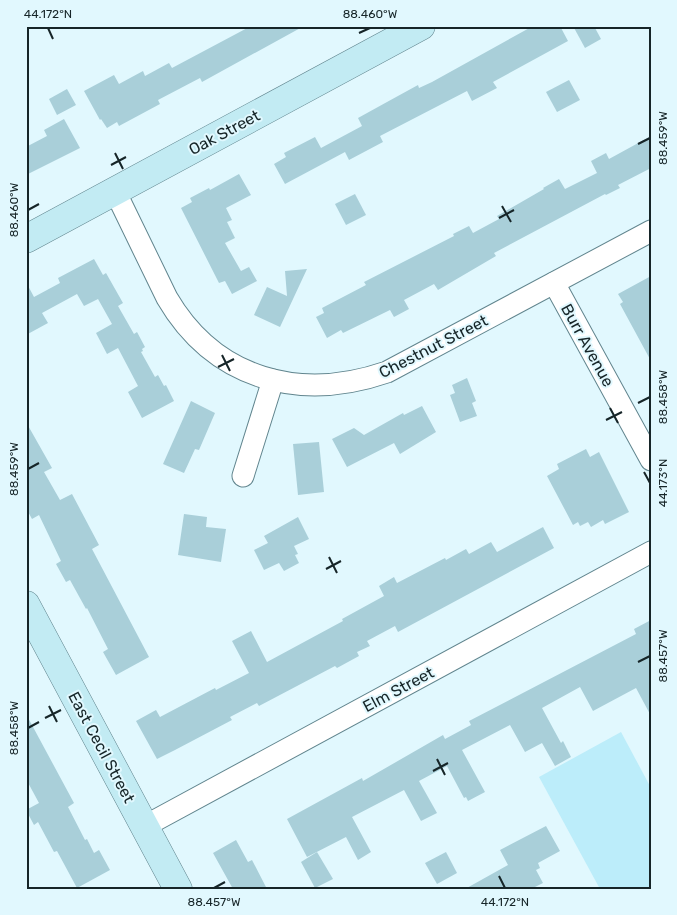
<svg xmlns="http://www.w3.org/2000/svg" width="677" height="915" font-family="Rubik,sans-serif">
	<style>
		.green { fill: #bcedfa }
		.building { fill: #a9cfd9 }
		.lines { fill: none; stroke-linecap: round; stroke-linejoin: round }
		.street-casing { stroke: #61858e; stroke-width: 23 }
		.secondary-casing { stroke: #61858e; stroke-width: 29 }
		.street { stroke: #fff; stroke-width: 21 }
		.secondary { stroke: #c2ebf3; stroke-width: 28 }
		.ticks { fill: none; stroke: #162528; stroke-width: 2 }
		.labels { text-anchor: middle; stroke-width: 4; stroke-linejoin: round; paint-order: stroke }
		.street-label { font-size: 16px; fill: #162528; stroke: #e1f8fe }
		.neatline { fill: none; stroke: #162528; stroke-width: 2 }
		.ticks-label { font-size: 12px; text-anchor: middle; fill: #162528 }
	</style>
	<rect width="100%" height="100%" fill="#e1f8fe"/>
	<polygon class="green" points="621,732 651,788 651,889 600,889 539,777"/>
	<g class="building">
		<polygon points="251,26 304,26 202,82 200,78 158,100 160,104 119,126 117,122 107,128 101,119 100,120 84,91 114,75 119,84 143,71 145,76 169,63 172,68"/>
		<polygon points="533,26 560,26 568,41 493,82 497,88 472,101 467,91 380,136 383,142 349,160 345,152 285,184 274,164 286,157 284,153 315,137 321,148 362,126 358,118 387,102 418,85 419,88 432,82"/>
		<polygon points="573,26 594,26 601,39 585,48"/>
		<polygon points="569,80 580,100 557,112 546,92"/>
		<polygon points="67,89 76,105 57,115 49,99"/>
		<polygon points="64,119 80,148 26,175 26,147 47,136 44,130"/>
		<polygon points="651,136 651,168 618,185 620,188 606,195 605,194 494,253 496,256 438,290 434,284 404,300 409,309 394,317 390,310 343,333 341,330 327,338 316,317 324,313 322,308 366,285 364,282 454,236 453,234 469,226 473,233 499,219 497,216 544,189 543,188 559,179 565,189 597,173 591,161 606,153 609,159"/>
		<polygon points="239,174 251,195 226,208 232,220 227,222 235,238 225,243 241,271 249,267 257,281 232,294 225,281 219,283 181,208 192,202 190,198 209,188 210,190"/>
		<polygon points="355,194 366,215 346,225 335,204"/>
		<polygon points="94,259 103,275 106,273 123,303 118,306 134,334 137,332 145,347 142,349 143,351 141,352 155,377 158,375 164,386 166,385 174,401 142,418 128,392 138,386 118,348 107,354 96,333 112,324 98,299 84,306 77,294 42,313 48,323 26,335 26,282 34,297 60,283 58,278"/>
		<polygon points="307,269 280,327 254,315 267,287 287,296 285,271"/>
		<polygon points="651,276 651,361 620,304 623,302 618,294"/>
		<polygon points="467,378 476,401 472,403 477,416 460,422 450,395 455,393 452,385"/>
		<polygon points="191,401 215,413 199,450 195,449 184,473 163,464"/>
		<polygon points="422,406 436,432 400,454 394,443 347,467 332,439 354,428 364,435 403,413 404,415"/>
		<polygon points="26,422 52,468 44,472 60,500 72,494 99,545 92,549 149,657 116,675 103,652 108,649 87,608 86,609 70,580 66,582 56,564 61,561 39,515 32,519 26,508"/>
		<polygon points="319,442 324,492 298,495 293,444"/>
		<polygon points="586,449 590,457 599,452 629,512 605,524 603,520 591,527 588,522 580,526 578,522 573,525 547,476 559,469 557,464"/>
		<polygon points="184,514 207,517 206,527 226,529 221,562 178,555"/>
		<polygon points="298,517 309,539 294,546 298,554 295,555 299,563 284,571 279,563 264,570 254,550 268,543 264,536"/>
		<polygon points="543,527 554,548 398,632 395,626 367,641 370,646 357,652 359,656 337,668 335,666 259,706 257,703 230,717 232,720 175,750 157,759 136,721 156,710 160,717 215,688 216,690 249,673 232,641 251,631 267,662 343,621 342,619 384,596 379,586 394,577 397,583 445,558 446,560 466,549 469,554 491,542 497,552"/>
		<polygon points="651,620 651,716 636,688 593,711 580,687 542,708 561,743 563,741 571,757 555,766 542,743 525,752 510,725 462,750 485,792 468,801 466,797 464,798 447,766 419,781 437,813 421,821 404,790 352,817 371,852 358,860 346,837 307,857 287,819 362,778 363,781 443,735 445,739 471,725 469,721 636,634 634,629"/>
		<polygon points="26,714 74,803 68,807 85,840 87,839 94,853 99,850 110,870 77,888 57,851 54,852 38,822 34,825 26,810 39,803 26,779"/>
		<polygon points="546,826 560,851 538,863 540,868 536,870 543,883 531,889 465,889 508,865 500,850"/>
		<polygon points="236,840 248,862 252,860 267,889 233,889 213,853"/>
		<polygon points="317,852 333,879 315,888 301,862"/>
		<polygon points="446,852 457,873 437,884 425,863"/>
	</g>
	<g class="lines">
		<defs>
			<g id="street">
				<path d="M115,191L167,298C215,380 300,402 387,372L651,231"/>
				<polyline points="554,283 651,460"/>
				<polyline points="243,476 273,380"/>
				<polyline points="145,826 651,552"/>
			</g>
			<g id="secondary">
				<polyline points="26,239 421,26"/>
				<polyline points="26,605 178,889"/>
			</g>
		</defs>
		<use href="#street" class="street-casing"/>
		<use href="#secondary" class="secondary-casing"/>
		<use href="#street" class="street"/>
		<use href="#secondary" class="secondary"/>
	</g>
	<path class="ticks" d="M48,28L53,39M359,33L370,28M638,144L650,138M115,153L123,169M111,165L126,157M502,206L511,222M28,210L39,204M499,218L514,210M222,355L230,371M218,367L234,359M638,403L650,397M610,408L618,423M606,420L622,412M28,469L39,463M644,472L650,483M329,557L337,573M326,569L341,561M638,662L650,656M49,706L57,722M45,718L61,710M28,728L39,722M437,759L445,775M433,771L448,763M499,876L505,888M214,888L225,882"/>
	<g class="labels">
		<g class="street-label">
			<text transform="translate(224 132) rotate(-28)" y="6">Oak Street</text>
			<text transform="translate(588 345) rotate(61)" y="6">Burr Avenue</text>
			<text transform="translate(433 346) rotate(-27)" y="6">Chestnut Street</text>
			<text transform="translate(398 689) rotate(-28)" y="6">Elm Street</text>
			<text transform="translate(102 747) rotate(62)" y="6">East Cecil Street</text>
		</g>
	</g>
	<rect width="677" height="915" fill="none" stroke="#e1f8fe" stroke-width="55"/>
	<rect x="28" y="28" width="622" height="860" class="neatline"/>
	<g class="ticks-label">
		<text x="48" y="18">44.172°N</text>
		<text x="370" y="18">88.460°W</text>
		<text transform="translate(663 138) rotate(-90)" y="4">88.459°W</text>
		<text transform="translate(14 210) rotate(-90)" y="4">88.460°W</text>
		<text transform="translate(663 397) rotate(-90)" y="4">88.458°W</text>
		<text transform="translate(14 469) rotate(-90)" y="4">88.459°W</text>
		<text transform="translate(663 483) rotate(-90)" y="4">44.173°N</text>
		<text transform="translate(663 656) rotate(-90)" y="4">88.457°W</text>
		<text transform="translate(14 728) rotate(-90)" y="4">88.458°W</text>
		<text x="214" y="906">88.457°W</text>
		<text x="505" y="906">44.172°N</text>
	</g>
</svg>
